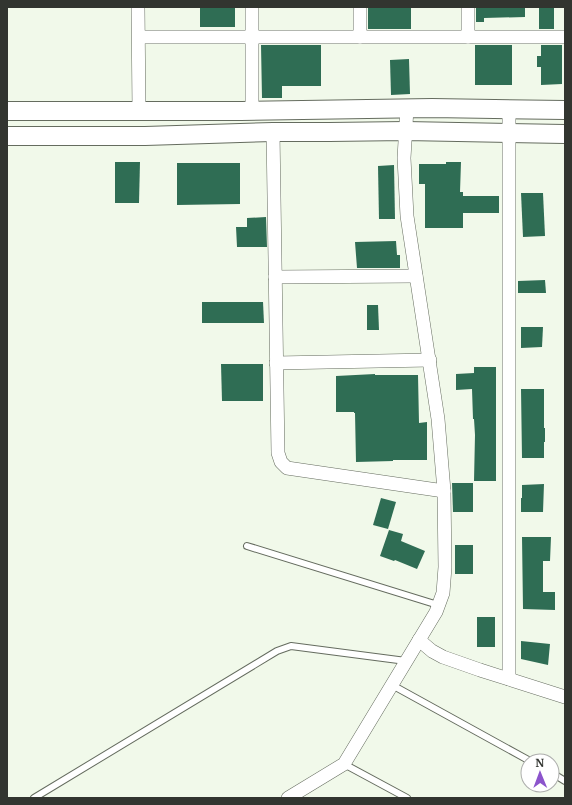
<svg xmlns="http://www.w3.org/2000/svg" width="572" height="805" font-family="Merriweather,serif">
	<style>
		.building { fill: #2f6d54 }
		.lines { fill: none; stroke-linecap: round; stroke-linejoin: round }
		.service-casing { stroke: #656c5f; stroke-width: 8 }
		.minor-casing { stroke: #656c5f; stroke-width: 14 }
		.secondary-casing { stroke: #656c5f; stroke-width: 20 }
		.service { stroke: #fff; stroke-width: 6 }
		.minor { stroke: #fff; stroke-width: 13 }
		.secondary { stroke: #fff; stroke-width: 18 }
	</style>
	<rect width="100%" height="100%" fill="#f1f9ea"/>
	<g class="building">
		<rect x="200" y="7" width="35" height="20"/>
		<rect x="368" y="7" width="43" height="22"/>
		<polygon points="476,7 525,7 525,17 484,18 484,22 476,22"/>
		<rect x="539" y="7" width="15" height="22"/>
		<polygon points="261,45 321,45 321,86 282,86 282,98 262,98"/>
		<rect x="475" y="45" width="37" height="40"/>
		<polygon points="541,45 562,45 562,84 541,85 541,67 537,67 537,56 541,56"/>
		<polygon points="409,59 410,94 391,95 390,60"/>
		<polygon points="115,162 140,162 139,203 115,203"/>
		<polygon points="446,162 461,162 460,192 463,192 463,196 499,196 499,213 463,213 463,228 425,228 425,184 419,184 419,164 446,164"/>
		<polygon points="177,163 240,163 240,204 177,205"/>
		<polygon points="394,165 395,219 379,219 378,166"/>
		<polygon points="521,193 543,193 545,236 523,237"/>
		<polygon points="266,217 267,247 237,247 236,227 247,227 247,218"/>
		<polygon points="396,241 397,255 400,255 400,268 357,268 355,242"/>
		<polygon points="545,280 546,293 518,293 518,281"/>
		<polygon points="202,302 263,302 264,323 202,323"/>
		<polygon points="367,305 378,305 379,330 367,330"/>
		<polygon points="521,327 543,327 542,347 521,348"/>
		<polygon points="221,364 263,364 263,401 222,401"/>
		<polygon points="474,367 496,367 496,481 474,481 475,435 474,419 473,419 472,389 456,390 456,374 474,373"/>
		<polygon points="375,374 375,375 418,375 419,423 427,422 427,460 393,460 393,461 356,462 355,413 354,413 354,412 336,412 336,376"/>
		<polygon points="521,389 544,389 544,428 545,428 545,442 544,442 544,458 522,458"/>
		<polygon points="452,483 473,483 473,512 453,512"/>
		<polygon points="544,484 543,512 521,512 521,498 522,498 522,485"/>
		<polygon points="381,498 396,502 388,529 373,525"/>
		<polygon points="389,530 403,534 401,541 425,551 417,569 395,560 394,561 380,556"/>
		<polygon points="522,537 551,537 550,561 543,561 543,592 555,592 555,610 523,609"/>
		<rect x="455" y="545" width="18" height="29"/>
		<rect x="477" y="617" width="18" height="30"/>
		<polygon points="521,641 550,644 548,665 521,659"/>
	</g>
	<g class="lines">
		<defs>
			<g id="service">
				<polyline points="247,546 438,605"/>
				<polyline points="392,685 530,761"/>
				<polyline points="344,764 407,798"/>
				<polyline points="552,773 565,781"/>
				<polyline points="34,798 277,651 291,646 406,661"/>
			</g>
			<g id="minor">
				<polyline points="138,7 139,111"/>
				<polyline points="252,7 252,111"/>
				<polyline points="468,7 468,37"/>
				<polyline points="139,37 565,37"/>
				<polyline points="360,37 360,7"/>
				<polyline points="509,109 509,679"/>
				<polyline points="273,132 278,453 281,462 287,468 444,491"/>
				<polyline points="275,277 416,276"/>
				<polyline points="276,363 430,360"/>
				<polyline points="419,640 432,651 443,657 480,670 565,697"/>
				<polyline points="288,798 344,764 436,612 443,593 445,567 444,491 438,419 407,216 404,158 407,108"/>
			</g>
			<g id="secondary">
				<polyline points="7,111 241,111 432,108 565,110"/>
				<polyline points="7,136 145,136 273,132 329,132 406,131 565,134"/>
			</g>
		</defs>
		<use href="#service" class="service-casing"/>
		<use href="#minor" class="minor-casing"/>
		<use href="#secondary" class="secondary-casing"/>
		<use href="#service" class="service"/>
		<use href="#minor" class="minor"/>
		<use href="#secondary" class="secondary"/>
	</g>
	<rect width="572" height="805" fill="none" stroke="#323530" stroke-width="16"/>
	<g transform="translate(540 773) rotate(359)"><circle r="19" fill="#ffffff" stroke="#adaeac"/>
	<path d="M0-3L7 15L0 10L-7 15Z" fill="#8c54cc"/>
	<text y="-6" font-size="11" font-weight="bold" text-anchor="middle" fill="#323530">N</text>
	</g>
</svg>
